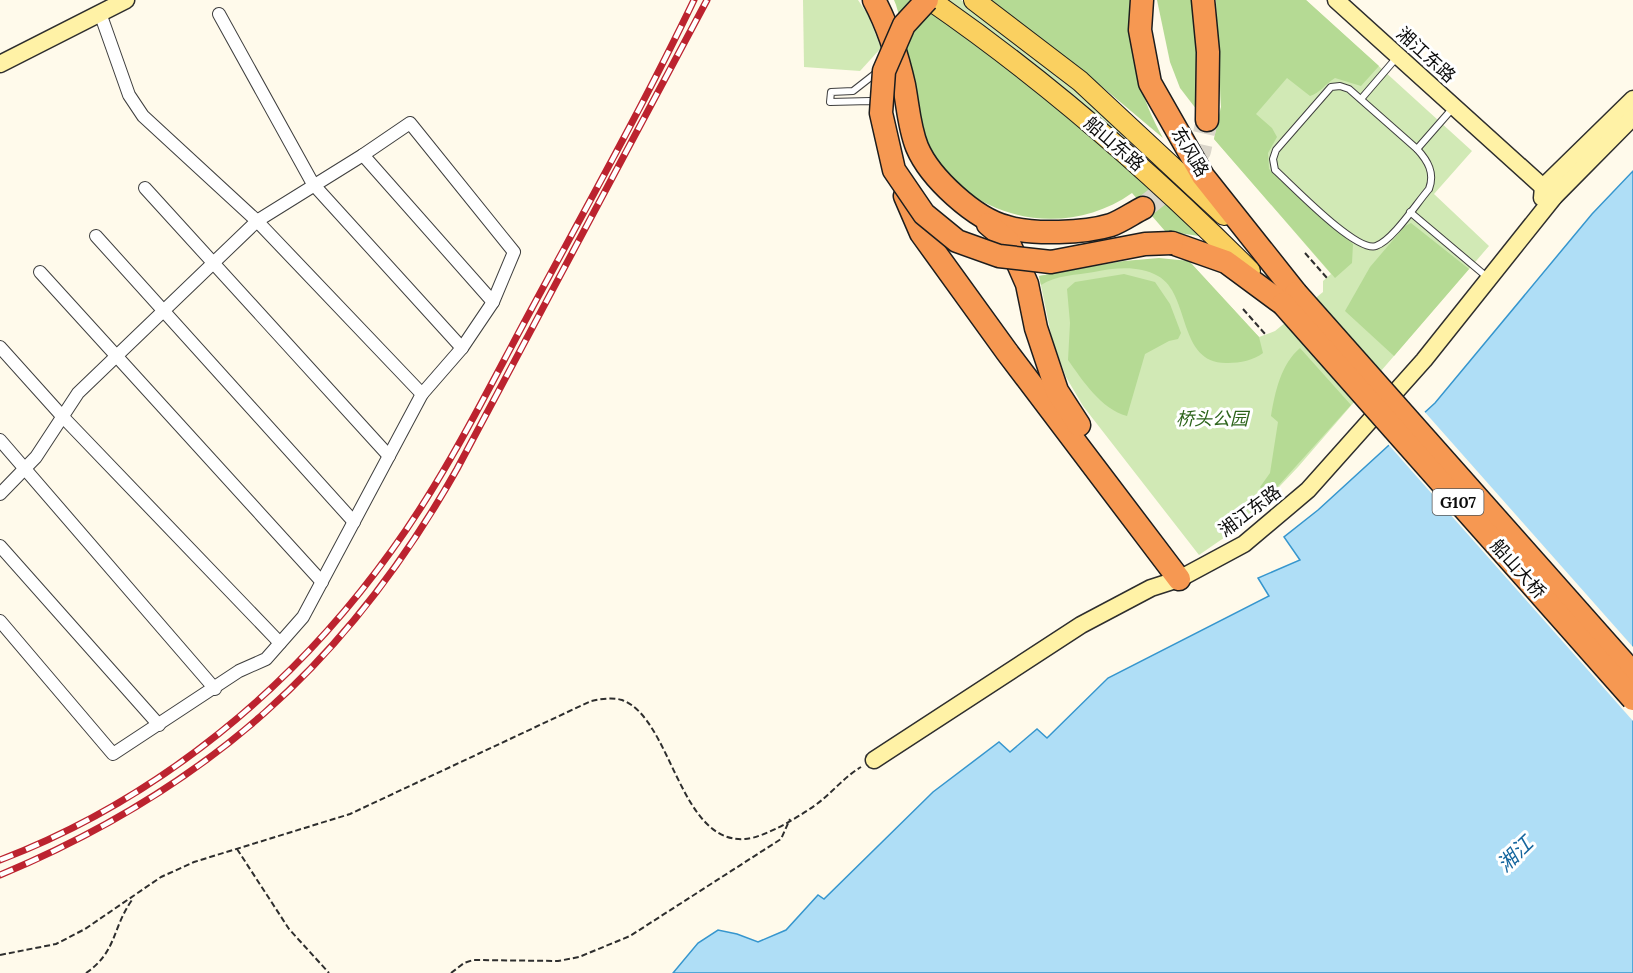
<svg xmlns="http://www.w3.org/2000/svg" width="1633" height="973" font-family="Lora,'Noto Sans SC',serif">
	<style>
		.green { fill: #d1e9b5 }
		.forest { fill: #b5da94 }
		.water { fill: #afdef6; stroke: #3696ce; stroke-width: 1.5 }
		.pier { fill: #fffaeb }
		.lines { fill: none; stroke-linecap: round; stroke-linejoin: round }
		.highway-tunnel { stroke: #dbd6ca; stroke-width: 22; stroke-dasharray: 22 11; stroke-linecap: butt }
		.lane-casing { stroke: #3f3f3f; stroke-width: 8 }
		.street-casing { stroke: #3f3f3f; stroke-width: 14 }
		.secondary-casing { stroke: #2e2e2e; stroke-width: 19 }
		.primary-casing { stroke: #1d1d1d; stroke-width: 22 }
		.highway-casing { stroke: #1d1d1d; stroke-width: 25 }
		.path { stroke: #2e2e2e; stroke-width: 2; stroke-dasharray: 6 3; stroke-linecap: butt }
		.lane { stroke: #fff; stroke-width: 6 }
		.street { stroke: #fff; stroke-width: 12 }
		.secondary { stroke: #fff2a6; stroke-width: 16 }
		.primary { stroke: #fad060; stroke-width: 20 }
		.highway { stroke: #f69852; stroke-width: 22 }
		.rail-casing { stroke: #bc232f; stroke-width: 7 }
		.rail { stroke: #fff; stroke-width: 4.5; stroke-dasharray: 14; stroke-linecap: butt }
		.highway-bridge-casing { stroke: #1d1d1d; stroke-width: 25; stroke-linecap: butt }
		.highway-bridge { stroke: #f69852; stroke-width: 22 }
		.labels { text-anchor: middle; stroke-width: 6; stroke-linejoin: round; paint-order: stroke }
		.shield { fill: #fff; stroke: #555; stroke-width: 1.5 }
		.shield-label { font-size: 16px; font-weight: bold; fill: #0c0c0c }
		.street-label { font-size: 18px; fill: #0c0c0c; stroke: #fff }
		.park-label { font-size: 18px; font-style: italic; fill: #2d641c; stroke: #fff }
		.water-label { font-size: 20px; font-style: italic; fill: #15669e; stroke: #fff }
	</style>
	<rect width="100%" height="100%" fill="#fffaeb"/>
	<g class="green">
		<polygon points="803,0 858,0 868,15 881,48 860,71 804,67"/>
		<polygon points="942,0 961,0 1055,69 1147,156 1050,77"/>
		<path d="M1216,0H1306L1472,151L1434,194L1489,246L1298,467L1244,524L1199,555L1083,406L1066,377L1052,339L1039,276C1089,267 1138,255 1189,261L1259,337L1275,331L1323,292V281L1331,274L1214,139L1221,107Z"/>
	</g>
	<g class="forest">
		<path d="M894,0H914L967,37L1064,112L1199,231V236L1165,231L1132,193C1063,242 965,219 925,143C922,135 921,125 919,116C913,92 908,69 903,45C901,30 900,13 894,0Z"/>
		<path d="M987,0H1132C1130,53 1137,91 1163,138L1081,69Z"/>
		<polygon points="1157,0 1196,0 1200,114 1180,88 1170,62"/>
		<path d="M1216,0H1306L1379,66L1361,86L1335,78C1326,83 1319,94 1310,96L1287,78L1256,114L1272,128L1277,137L1268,153L1269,169L1353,244L1352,263L1335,278L1214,139L1221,107Z"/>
		<polygon points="1411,223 1469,269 1394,356 1345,311 1370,267 1405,226"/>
		<path d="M1159,258L1189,261L1259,337L1263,353C1254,360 1240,363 1228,363C1177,365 1191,294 1158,276C1138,265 1115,268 1094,272C1077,275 1056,275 1041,285L1039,276L1124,261Z"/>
		<path d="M1124,274L1155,282L1170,304L1181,333L1178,339L1169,341L1145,354L1127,416C1101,409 1083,381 1068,360L1070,323L1067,289L1075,282Z"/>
		<path d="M1300,348L1351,405L1269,496L1260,487L1270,473L1278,422L1271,416C1275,392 1281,364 1300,348Z"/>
	</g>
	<polygon class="water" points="1633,171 1633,973 673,973 698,943 718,930 737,934 758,942 786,930 818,895 824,899 933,792 999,742 1010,752 1037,729 1047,738 1108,678 1269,596 1258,578 1300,560 1284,537 1318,510 1435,403 1592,214"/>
	<polygon class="pier" points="1423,410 1633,647 1633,721 1387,443"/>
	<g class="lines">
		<polyline class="highway-tunnel" points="1143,208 1176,182 1200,151 1207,120"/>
		<defs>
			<g id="lane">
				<polyline points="876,73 853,91 831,92 830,102 870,101 877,104"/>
				<path d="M1340,86L1349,89L1417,149C1428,161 1435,173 1429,189C1416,204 1393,240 1376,246C1356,253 1291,184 1275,170L1273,159L1276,150L1331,87Z"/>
				<polyline points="1361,99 1398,56"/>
				<polyline points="1417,149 1452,109"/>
				<polyline points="1410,212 1487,277"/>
			</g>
			<g id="street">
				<polyline points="100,13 129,95 143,116 257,221 422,394"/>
				<polyline points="219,14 313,184 462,348"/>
				<polyline points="363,155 493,302"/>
				<polyline points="145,188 389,456"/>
				<polyline points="96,236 354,522"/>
				<polyline points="40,272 322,582"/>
				<polyline points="0,347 62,416 280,643"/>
				<polyline points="0,440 215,689"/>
				<polyline points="0,494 36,457 78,393 257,221 363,155 410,123 514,252 493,302 462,348 422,394 303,617 266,659 239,671 113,754 0,621"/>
				<polyline points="0,546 159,725"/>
			</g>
			<g id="secondary">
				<polyline points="1336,0 1554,197"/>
				<polyline points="0,64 126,0"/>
				<polyline points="1542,198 1543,187 1633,99"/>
				<polyline points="874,760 1081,625 1151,588 1179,579 1244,544 1308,490 1424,360 1554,197 1633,117"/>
			</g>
			<g id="primary">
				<path d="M930,0C1046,80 1151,172 1250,271"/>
				<polyline points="974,0 1080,81 1224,215"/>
			</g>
			<g id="highway">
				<path d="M874,0C889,28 897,54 904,85C908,106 909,127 917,147C930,178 975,219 1007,227C1033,235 1085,233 1111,225C1122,221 1133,213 1143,208"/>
				<polyline points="1142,0 1140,30 1150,83 1203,176 1296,293"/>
				<polyline points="1203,0 1208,52 1207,120"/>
				<polyline points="905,196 921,233 1007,352 1179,579"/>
				<polyline points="988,224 1008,241 1027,284 1036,328 1057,391 1079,425"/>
				<polyline points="1172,243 1226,262 1283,304"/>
			</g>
		</defs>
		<use href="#lane" class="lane-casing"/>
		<use href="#street" class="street-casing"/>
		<use href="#secondary" class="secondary-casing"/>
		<use href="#primary" class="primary-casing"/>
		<use href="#highway" class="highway-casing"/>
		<g class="path">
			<polyline points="1305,253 1327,278"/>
			<polyline points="1243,309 1266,335"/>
			<polyline points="237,849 289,929 329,973"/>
			<path d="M0,955L56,944L85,929L161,877L194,862L350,814L591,701C601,699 612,697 622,700C672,718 679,844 745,839C765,838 806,813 822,800C835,789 846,776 861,767"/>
			<path d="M86,973C117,952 112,928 132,900"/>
			<polyline points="451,973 464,963 473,960 558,961 579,957 630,936 781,839 790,819"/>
		</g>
		<use href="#lane" class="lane"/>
		<use href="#street" class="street"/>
		<use href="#secondary" class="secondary"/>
		<use href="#primary" class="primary"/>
		<use href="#highway" class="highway"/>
		<defs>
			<g id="rail">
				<path d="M0,860C159,799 294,687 392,550C447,474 488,389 532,308C587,206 644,104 694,0"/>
				<path d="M0,875C206,789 348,663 457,469L707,0"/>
			</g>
		</defs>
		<use href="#rail" class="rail-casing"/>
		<use href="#rail" class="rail"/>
		<defs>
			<g id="highway-bridge">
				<polyline points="927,0 904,25 884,71 881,113 894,170 924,214 957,241 999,256 1051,262 1145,244 1172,243"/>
				<polyline points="1296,293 1633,673"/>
				<polyline points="1283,304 1633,699"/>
			</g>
		</defs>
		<use href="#highway-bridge" class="highway-bridge-casing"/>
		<use href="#highway-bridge" class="highway-bridge"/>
	</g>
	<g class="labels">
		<rect class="shield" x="1432.5" y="489" width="51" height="26" rx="4.5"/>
		<g class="shield-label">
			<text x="1458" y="508">G107</text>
		</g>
		<g class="street-label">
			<text transform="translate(1426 55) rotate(42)" y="6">湘江东路</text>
			<text transform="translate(1114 144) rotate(41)" y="6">船山东路</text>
			<text transform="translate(1190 152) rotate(59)" y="6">东风路</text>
			<text transform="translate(1250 511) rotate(-37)" y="6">湘江东路</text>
			<text transform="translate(1518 569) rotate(48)" y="6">船山大桥</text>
		</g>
		<g class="park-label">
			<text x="1212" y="425">桥头公园</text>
		</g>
		<g class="water-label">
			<text transform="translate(1515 854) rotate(-44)" y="7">湘江</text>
		</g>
	</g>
</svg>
